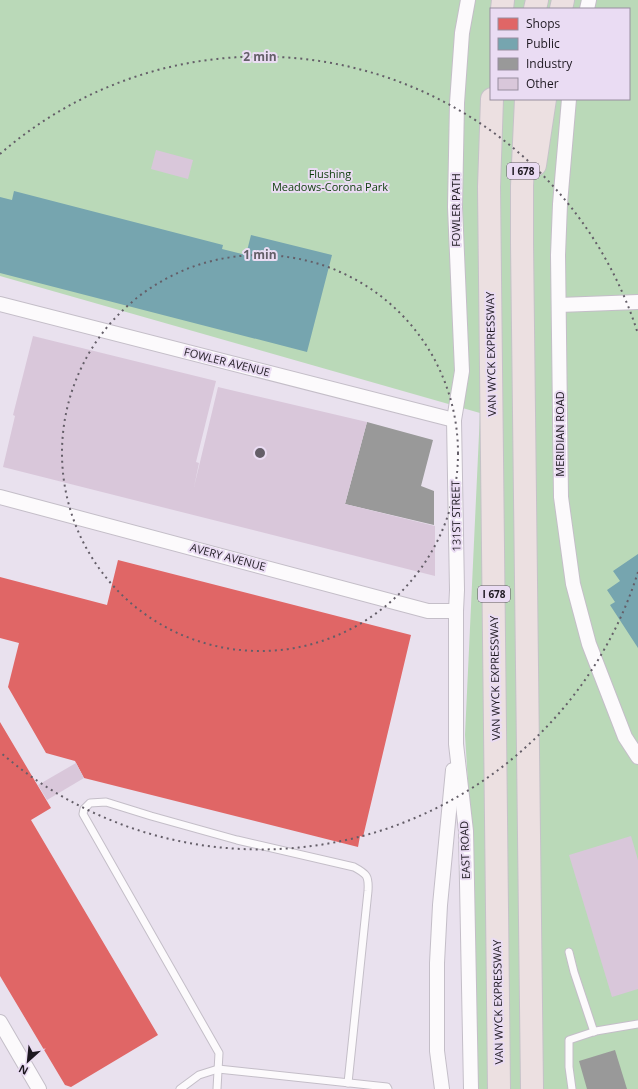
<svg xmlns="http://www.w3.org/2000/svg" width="638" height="1089" font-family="'Open Sans',sans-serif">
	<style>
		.green { fill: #bad9b8; fill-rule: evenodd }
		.shops { fill: #e06666 }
		.public { fill: #76a5af }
		.industry { fill: #999 }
		.building { fill: #d9c7da }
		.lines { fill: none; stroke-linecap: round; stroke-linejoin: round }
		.lane-casing { stroke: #c4bec8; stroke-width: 9 }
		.street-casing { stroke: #c4bec8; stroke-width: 16 }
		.highway-casing { stroke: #c5c2c8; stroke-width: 24 }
		.lane { stroke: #fcfafc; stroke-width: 7 }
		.street { stroke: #fcfafc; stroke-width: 14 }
		.highway { stroke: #ece0e1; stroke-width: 22 }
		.ring { fill: none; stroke: #645e68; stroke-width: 2; stroke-dasharray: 2 4 }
		.labels { text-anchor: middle; stroke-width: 4; stroke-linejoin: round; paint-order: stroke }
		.shield { fill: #eadcf3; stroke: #5a535f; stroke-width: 1 }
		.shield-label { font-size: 10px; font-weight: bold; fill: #1d1820 }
		.park-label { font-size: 11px; fill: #0c3c09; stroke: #eadcf3 }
		.street-label { font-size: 11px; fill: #1d1820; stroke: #eadcf3 }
		.centre { fill: #645e68; stroke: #eadcf3; stroke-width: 2 }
		.ring-label { font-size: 12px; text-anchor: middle; font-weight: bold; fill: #645e68; stroke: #eadcf3; stroke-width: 4; stroke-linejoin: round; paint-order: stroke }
	</style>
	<rect width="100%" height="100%" fill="#e9e1ee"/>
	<path class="green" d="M0,0H638V1089H476L475,1069V894L465,735L480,413L0,276ZM491,9H629V99H491Z"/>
	<g class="shops">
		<polygon points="118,560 411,635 363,837 360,836 358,847 84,778 75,761 46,753 8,687 19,643 0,638 0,577 107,605"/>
		<polygon points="0,722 51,808 31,820 158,1035 71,1087 65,1085 0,976"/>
	</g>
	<g class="public">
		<polygon points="14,191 223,245 222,249 246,255 251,235 332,255 307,352 0,273 0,197 12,200"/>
		<polygon points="638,554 638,648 610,605 615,602 607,590 620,581 613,571"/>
	</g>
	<g class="industry">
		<polygon points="367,422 433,440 421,486 434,491 434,525 345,504"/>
		<polygon points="615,1050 627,1089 587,1089 579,1061"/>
	</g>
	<g class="building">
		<polygon points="156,150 193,160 188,179 151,169"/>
		<polygon points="33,336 216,381 196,462 199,463 194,487 218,387 367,422 345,504 435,526 435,576 3,467 15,416 13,415"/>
		<polygon points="76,763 84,778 47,800 38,785"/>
		<polygon points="631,836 638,860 638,989 612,997 569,855"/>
	</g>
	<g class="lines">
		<defs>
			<g id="lane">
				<polyline points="569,952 574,972 594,1032"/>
				<polyline points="180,1089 199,1075 218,1069 387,1087 388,1089"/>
				<path d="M217,1089L219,1053L83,814L84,809L90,803L106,802L151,816L237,840L354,867C367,874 369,876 368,891L348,1083"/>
				<polyline points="572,1089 569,1067 569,1040 596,1031 638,1024"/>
			</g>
			<g id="street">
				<polyline points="468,0 462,33 457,103 455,207 462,371 454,420 457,590 456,611 456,744 466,831 471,1089"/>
				<polyline points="587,9 589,0"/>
				<polyline points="569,99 560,204 558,255 561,497 573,584 589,644 625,737 638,757"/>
				<polyline points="0,304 454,420"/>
				<polyline points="559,305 638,302"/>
				<polyline points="0,497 428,611 456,611"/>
				<polyline points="0,1022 39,1089"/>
				<polyline points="442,1089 437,1051 437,963 440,905 453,770"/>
			</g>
			<g id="highway">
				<polyline points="502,9 503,0"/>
				<polyline points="535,9 537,0"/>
				<polyline points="561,9 563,0"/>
				<polyline points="492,99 489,187 499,1089"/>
				<polyline points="526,99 522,186 522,243 532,1089"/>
				<polyline points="535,165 545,99"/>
			</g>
		</defs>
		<use href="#lane" class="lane-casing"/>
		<use href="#street" class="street-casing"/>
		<use href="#highway" class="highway-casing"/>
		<use href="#lane" class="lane"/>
		<use href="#street" class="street"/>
		<use href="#highway" class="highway"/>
	</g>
	<g class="ring">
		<circle cx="260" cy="453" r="198"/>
		<path d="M638 572A396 396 0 0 1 0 752M0 154A396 396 0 0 1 638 334"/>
	</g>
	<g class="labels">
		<g class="shield">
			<rect x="507" y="163" width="32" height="16" rx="3"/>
			<rect x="478" y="586" width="32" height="16" rx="3"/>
		</g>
		<g class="shield-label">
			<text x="523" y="175">I 678</text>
			<text x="494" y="598">I 678</text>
		</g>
		<g class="park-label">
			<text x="330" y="178">Flushing<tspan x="330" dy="13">Meadows-Corona Park</tspan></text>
		</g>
		<g class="street-label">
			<text transform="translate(456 210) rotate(-90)" y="4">FOWLER PATH</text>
			<text transform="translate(491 354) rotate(-91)" y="4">VAN WYCK EXPRESSWAY</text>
			<text transform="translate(227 362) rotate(14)" y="4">FOWLER AVENUE</text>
			<text transform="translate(560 434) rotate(-90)" y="4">MERIDIAN ROAD</text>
			<text transform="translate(456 516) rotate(-91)" y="4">131ST STREET</text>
			<text transform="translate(228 557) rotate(15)" y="4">AVERY AVENUE</text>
			<text transform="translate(495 678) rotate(-91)" y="4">VAN WYCK EXPRESSWAY</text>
			<text transform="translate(465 850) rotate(-92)" y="4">EAST ROAD</text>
			<text transform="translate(498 1002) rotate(-91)" y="4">VAN WYCK EXPRESSWAY</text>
		</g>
	</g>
	<circle cx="260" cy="453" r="6" class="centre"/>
	<g class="ring-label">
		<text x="260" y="61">2 min</text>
		<text x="260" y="259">1 min</text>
	</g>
	<rect x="490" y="8" width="140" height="92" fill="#eadcf3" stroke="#988e9f"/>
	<rect x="498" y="18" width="20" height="12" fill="#e06666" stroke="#988e9f"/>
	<text x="526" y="28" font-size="12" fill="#1d1820">Shops</text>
	<rect x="498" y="38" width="20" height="12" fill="#76a5af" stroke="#988e9f"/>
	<text x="526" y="48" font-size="12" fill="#1d1820">Public</text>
	<rect x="498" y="58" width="20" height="12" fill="#999999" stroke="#988e9f"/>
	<text x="526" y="68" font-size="12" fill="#1d1820">Industry</text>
	<rect x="498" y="78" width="20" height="12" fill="#d9c7da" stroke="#988e9f"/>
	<text x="526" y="88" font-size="12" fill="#1d1820">Other</text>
	<g transform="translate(28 1061) rotate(207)" stroke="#eadcf3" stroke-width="3" paint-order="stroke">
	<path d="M0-3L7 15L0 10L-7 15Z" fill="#1d1820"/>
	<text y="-6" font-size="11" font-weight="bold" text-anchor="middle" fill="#1d1820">N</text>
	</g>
</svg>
